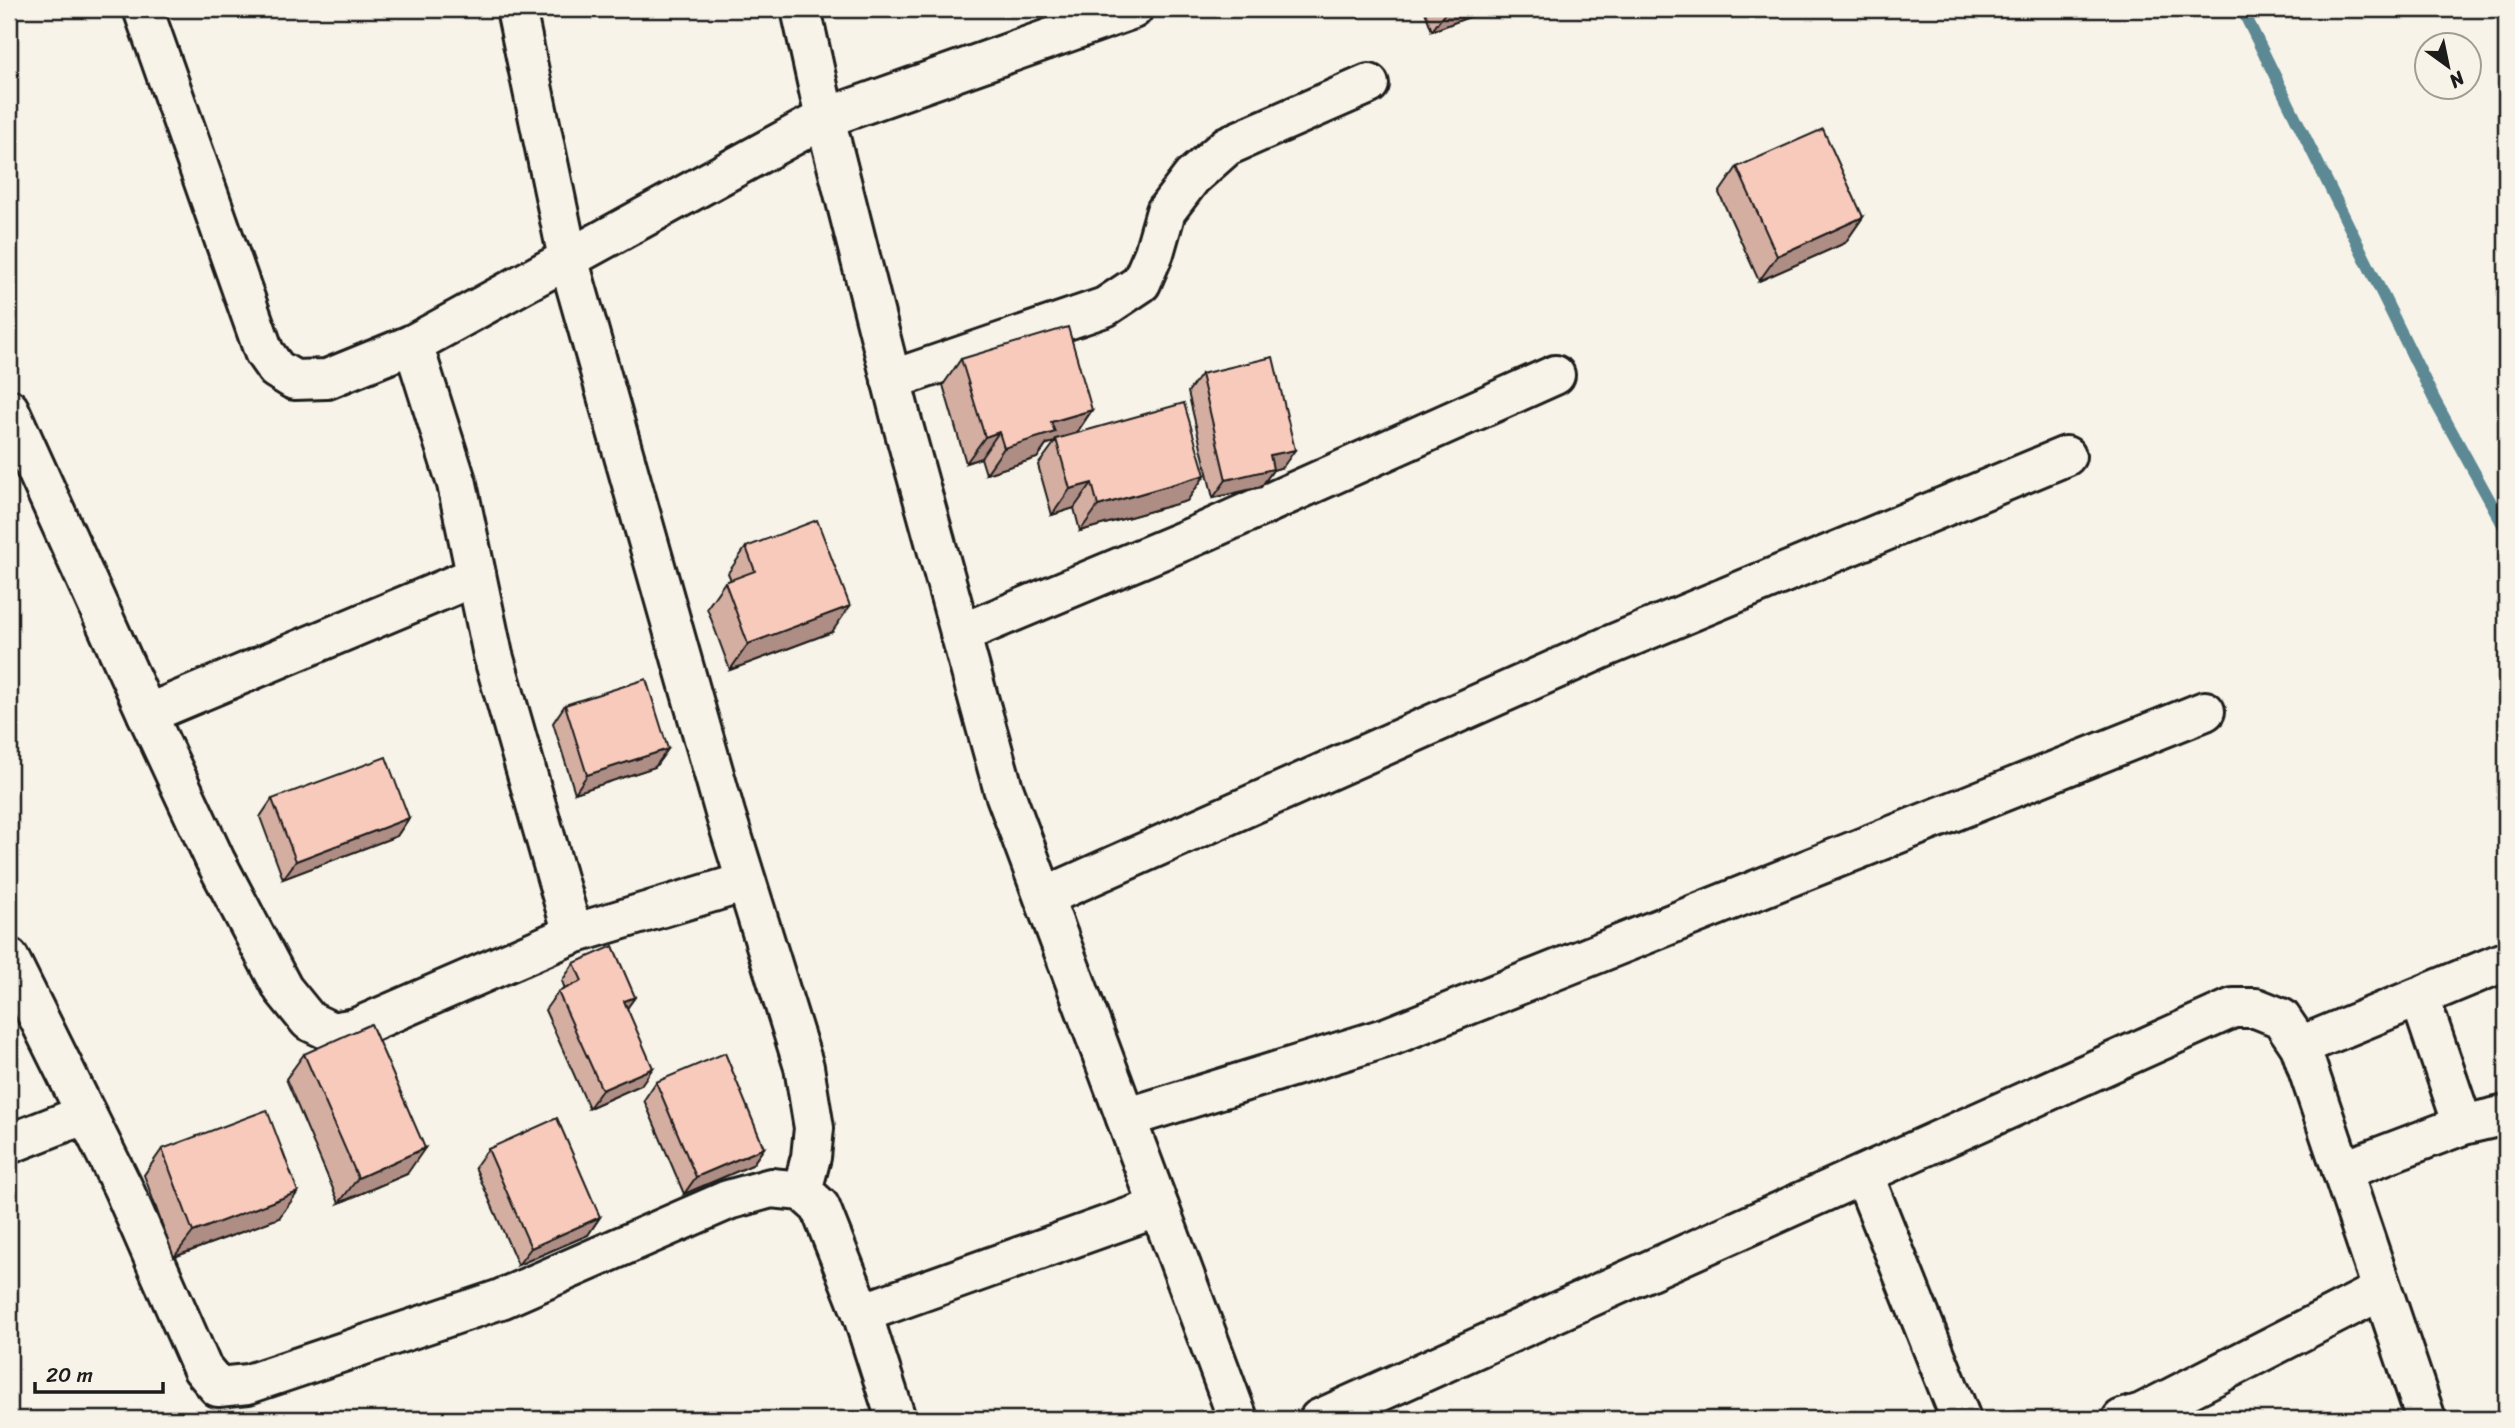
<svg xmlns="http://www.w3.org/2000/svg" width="2515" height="1428" font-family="Sriracha,sans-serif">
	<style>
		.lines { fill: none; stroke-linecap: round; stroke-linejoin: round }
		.stream { stroke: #5b8994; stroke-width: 12 }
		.minor-casing { stroke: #1c1c1c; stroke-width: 44 }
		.minor { stroke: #f7f3e8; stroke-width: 38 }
		.wall { fill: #d5aea2; stroke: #1c1c1c; stroke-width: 2 }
		.shaded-wall { fill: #ae8d84; stroke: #1c1c1c; stroke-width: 2 }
		.building { fill: #f8cabc; stroke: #1c1c1c; stroke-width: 2 }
	</style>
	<rect width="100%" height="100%" fill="#f7f3e8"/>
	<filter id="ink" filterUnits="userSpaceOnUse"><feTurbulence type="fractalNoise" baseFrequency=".0143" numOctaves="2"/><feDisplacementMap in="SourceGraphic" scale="14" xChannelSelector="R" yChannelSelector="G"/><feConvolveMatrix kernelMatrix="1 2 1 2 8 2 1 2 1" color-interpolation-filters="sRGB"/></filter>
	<g filter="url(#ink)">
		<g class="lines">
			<polyline class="stream" points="2242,9 2435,401 2506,530"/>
			<defs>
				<g id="minor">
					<polyline points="143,9 264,352 276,369 294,380 327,379 413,344 825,118 1133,9"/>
					<polyline points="516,9 568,258 725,813 804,1067 814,1128 811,1157 802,1191"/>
					<polyline points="801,9 825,118 901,418 1003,788 1238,1419"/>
					<polyline points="413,344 457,484 493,655 573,934"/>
					<polyline points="891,380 1105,307 1141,283 1154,253 1166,211 1192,177 1227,146 1369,84"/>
					<polyline points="9,409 147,714"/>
					<polyline points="476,576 147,714 215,860 283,989 309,1021 332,1032 356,1028 573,934 746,882"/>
					<polyline points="960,634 1195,536 1555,375"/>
					<polyline points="1044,897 1606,647 2066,456"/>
					<polyline points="9,958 123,1188 202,1368 218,1387 248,1384 501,1299 728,1200 771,1188 802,1191 820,1207 862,1313 896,1419"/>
					<polyline points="2420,998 2463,1125"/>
					<polyline points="2300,1046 2506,961"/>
					<polyline points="1126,1118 1388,1037 2205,711"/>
					<polyline points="9,1144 86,1114"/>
					<polyline points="2342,1171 2463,1125 2506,1115"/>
					<polyline points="1864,1176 1961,1419"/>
					<polyline points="862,1313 1159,1207"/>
					<polyline points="1319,1419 2233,1008 2256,1008 2281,1018 2300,1046 2426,1419"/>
					<polyline points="2122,1419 2142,1413 2382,1290"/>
				</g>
			</defs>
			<use href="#minor" class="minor-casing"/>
			<use href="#minor" class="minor"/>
		</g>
		<g class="wall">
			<polygon points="1424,9 1490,9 1432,31"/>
			<polygon points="1737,167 1863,217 1845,243 1759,281 1719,193"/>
			<polygon points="961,359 1092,410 1076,434 1205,475 1187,501 1080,531 1074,508 1052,515 1038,465 1055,442 1047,444 1037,458 986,474 981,458 966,463 943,385"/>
			<polygon points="1201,374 1283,467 1273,470 1261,487 1213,498 1188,392"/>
			<polygon points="746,547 832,632 730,670 707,608 725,582 731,580 728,573"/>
			<polygon points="565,705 668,749 655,767 575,793 553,723"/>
			<polygon points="272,799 409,818 397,836 283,879 260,817"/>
			<polygon points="574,963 635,997 627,1008 641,1085 589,1108 545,1010 558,992 565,989 562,981"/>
			<polygon points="304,1054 407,1174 339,1203 286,1079"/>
			<polygon points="656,1082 764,1148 752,1165 684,1194 644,1100"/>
			<polygon points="162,1149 279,1218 174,1257 144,1175"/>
			<polygon points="488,1149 600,1217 588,1235 518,1265 475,1167"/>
		</g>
		<g class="shaded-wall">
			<polygon points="1456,9 1490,9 1432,31 1445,13"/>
			<polygon points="1520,9 1533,9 1516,13"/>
			<polygon points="1863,217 1845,243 1759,281 1777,256"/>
			<polygon points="1092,410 1074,436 1056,439 1055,442 1047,444 1037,458 986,474 1004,448 1051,422"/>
			<polygon points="999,432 981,458 966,463 985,437"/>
			<polygon points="1295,450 1283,467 1273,470 1261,487 1213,498 1226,480 1270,455"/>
			<polygon points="1205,475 1187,501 1080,531 1098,506"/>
			<polygon points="1092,483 1074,508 1052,515 1070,489"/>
			<polygon points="850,606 832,632 730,670 748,644"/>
			<polygon points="668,749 655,767 575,793 587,775"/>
			<polygon points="409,818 397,836 283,879 296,861"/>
			<polygon points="635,997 623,1014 624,1001"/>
			<polygon points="653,1068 641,1085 589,1108 602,1090"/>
			<polygon points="425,1148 407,1174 339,1203 358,1178"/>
			<polygon points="764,1148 752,1165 684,1194 696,1177"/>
			<polygon points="298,1192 279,1218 174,1257 193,1232"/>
			<polygon points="600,1217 588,1235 518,1265 531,1248"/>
		</g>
		<g class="building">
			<polygon points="1443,9 1456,9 1445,13"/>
			<polygon points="1823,129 1863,217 1777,256 1737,167"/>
			<polygon points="1068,327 1092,410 1051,422 1055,432 1004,448 999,432 985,437 961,359"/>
			<polygon points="1273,357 1295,450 1270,455 1273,469 1226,480 1201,374"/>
			<polygon points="1184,403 1205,475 1098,506 1092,483 1070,489 1056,439"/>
			<polygon points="817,520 850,606 748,644 725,582 755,571 746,547"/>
			<polygon points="646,679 668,749 587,775 565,705"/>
			<polygon points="386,757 409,818 296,861 272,799"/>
			<polygon points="613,946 635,997 624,1001 653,1068 602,1090 558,992 582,981 574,963"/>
			<polygon points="371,1024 425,1148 358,1178 304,1054"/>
			<polygon points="725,1053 764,1148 696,1177 656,1082"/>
			<polygon points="267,1110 298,1192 193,1232 162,1149"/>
			<polygon points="557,1118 600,1217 531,1248 488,1149"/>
		</g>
	</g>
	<rect width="2515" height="1428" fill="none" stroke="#f7f3e8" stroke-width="35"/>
	<rect x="18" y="18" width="2480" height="1393" fill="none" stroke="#1c1c1c" stroke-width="2.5" filter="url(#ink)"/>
	<g transform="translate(2448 66) rotate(147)"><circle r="33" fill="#f7f3e8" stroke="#9f9d96" stroke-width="2"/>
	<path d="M0-5L12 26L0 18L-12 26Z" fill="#1c1c1c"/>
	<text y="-10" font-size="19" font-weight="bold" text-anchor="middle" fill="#1c1c1c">N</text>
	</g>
	<path d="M35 1382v10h128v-10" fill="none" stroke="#1c1c1c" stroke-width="3.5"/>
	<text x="46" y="1382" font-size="21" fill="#1c1c1c" stroke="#f7f3e8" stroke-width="5" paint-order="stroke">20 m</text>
</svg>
